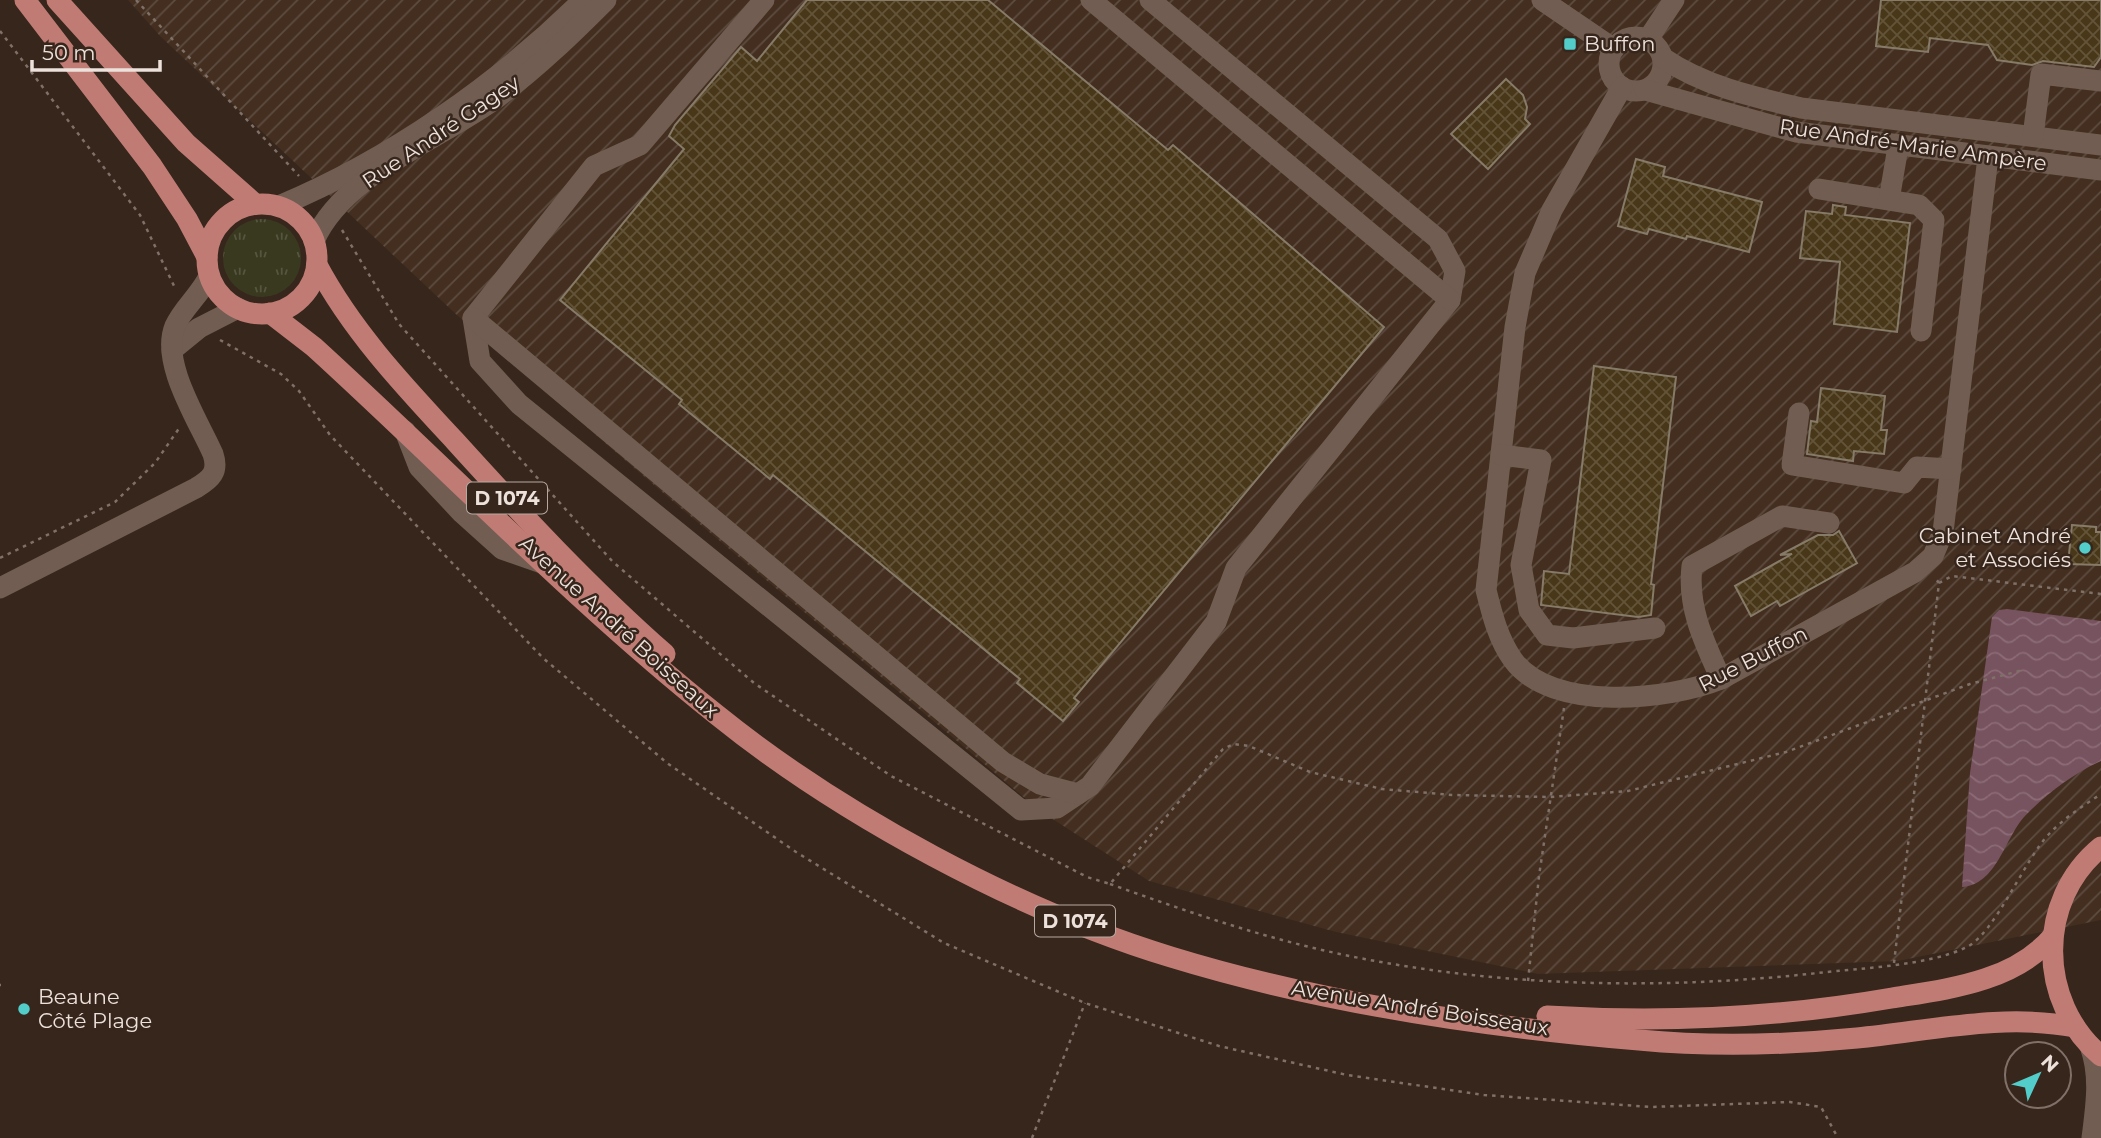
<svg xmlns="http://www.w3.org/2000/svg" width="2101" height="1138" font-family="Montserrat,sans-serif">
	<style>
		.industrial { fill: url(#industrial-furrows) }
		.grass { fill: url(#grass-tufts) }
		.water { fill: url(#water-waves) }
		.building { fill: url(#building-cross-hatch); stroke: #867b68; stroke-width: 2 }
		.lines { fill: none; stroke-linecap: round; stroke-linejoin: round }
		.path { stroke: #7f7068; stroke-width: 2.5; stroke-dasharray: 3.5 5; stroke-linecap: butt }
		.minor { stroke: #715d52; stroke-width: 21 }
		.major { stroke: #c07c74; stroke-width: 21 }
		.poi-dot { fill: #53cdc9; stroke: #37261c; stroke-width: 2.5 }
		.labels { text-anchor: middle; stroke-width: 5; stroke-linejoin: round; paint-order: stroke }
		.shield { fill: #37261c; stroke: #b6a9a2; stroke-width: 2 }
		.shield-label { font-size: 19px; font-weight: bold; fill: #ede1db }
		.poi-label { font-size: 21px; fill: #ede1db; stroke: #37261c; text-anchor: start }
		.street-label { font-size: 21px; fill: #ede1db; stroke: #37261c }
	</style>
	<defs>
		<pattern id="industrial-furrows" width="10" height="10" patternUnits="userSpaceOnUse" patternTransform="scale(1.75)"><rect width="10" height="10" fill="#432e20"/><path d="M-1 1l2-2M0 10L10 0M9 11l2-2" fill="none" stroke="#5e4c40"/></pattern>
		<pattern id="grass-tufts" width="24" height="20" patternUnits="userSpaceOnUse" patternTransform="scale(1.75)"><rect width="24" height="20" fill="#393920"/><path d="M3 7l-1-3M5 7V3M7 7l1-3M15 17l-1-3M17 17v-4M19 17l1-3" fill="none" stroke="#565540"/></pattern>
		<pattern id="water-waves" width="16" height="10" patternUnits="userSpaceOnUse" patternTransform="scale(1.75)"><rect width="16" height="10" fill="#77525f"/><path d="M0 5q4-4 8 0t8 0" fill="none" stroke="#8b6b75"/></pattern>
		<pattern id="building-cross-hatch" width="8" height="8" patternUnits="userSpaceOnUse" patternTransform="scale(1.75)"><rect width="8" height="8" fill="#483718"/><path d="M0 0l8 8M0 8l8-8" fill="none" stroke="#635439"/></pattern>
	</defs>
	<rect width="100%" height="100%" fill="#37261c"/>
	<polygon class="industrial" points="128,0 2101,0 2101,920 1898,961 1538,974 1336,932 1149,881 1040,811 676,504 459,317 160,36"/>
	<circle class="grass" cx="262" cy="258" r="39"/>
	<path class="water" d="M2007,609L2101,621V761C2074,773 2046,794 2025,816C2005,837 1997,885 1962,887L1970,773L1992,617L1999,610Z"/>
	<g class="building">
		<polygon points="807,0 988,0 1168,150 1173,145 1384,327 1074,698 1079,702 1063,721 1017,683 1020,679 773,475 770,479 679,404 682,400 560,300 684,149 669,136 675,125 741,47 757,61"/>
		<polygon points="1881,0 2101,0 2101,57 2094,67 2043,61 2032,65 1997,60 1988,45 1930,38 1928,52 1876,46"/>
		<polygon points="1506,79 1523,95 1527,107 1525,119 1530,124 1488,169 1451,134"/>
		<polygon points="1636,159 1665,167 1663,176 1762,202 1749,252 1687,236 1686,239 1649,229 1647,234 1618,226"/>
		<polygon points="1833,205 1846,207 1845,215 1910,223 1897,332 1834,324 1840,262 1800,258 1806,211 1832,214"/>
		<polygon points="1594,366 1676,377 1651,584 1654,585 1651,615 1638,617 1541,605 1544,571 1569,574"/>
		<polygon points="1821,388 1885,396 1881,430 1887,430 1884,454 1854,451 1853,461 1807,454 1811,421 1817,422"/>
		<polygon points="2072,525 2096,527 2096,532 2101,532 2101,565 2068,564"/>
		<polygon points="1839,531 1857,563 1780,606 1777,601 1751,616 1735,586 1792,554 1780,555 1818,535 1833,535"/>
	</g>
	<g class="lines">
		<g class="path">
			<polyline points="136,0 299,176"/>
			<polyline points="0,31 140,215 176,290"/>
			<polyline points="342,230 399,324 613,562 754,683 891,776 1087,877 1110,884 1223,749 1234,744 1249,746 1310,772 1382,789 1452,795 1550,797 1628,791 1786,752 1970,684 2023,670"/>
			<polyline points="220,340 281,374 299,391 330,435 543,658 667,763 796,852 944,943 1085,1003 1219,1046 1347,1075 1484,1095 1651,1107 1790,1102 1821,1107 1838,1138"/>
			<polyline points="0,558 115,502 155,463 180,427"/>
			<polyline points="1939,583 1952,576 2101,594"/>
			<path d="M1110,884C1180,909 1249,933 1322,950C1483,987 1653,991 1818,973C1861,968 1928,966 1967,947C1995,933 2025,859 2049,834C2064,818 2083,806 2101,794"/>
			<polyline points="1894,963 1939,583 1935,578"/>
			<polyline points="1528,981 1539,876 1564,708"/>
			<polyline points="0,985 1,985"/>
			<polyline points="1032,1138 1085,1003"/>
		</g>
		<g class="minor">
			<polyline points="764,0 640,145 594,166 473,318 480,361 519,404 1021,810 1057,808 1090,786 1216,622 1236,568 1450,300 1455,271 1438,239 1150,0"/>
			<polyline points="1091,0 1450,300"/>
			<polyline points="1542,0 1614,49"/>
			<circle cx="1636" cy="64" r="27"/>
			<polyline points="1648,39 1674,0"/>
			<path d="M1663,58C1704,86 1753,97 1801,108L2101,145"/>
			<path d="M1622,87L1552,210L1525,273L1515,327L1486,590C1492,614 1498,639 1513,660C1552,713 1669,700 1721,679L1915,572L1933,556L1943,532L1988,157"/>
			<polyline points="1645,90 1796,132 2101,170"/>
			<polyline points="2033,136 2041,74 2101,81"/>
			<polyline points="1819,189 1919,205 1934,220 1921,331"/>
			<polyline points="1889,200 1898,147"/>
			<path d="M279,206C391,159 497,85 583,0"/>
			<path d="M314,241C343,174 441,139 498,97C537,68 572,34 606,0"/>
			<polyline points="473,318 1003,762 1040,784 1078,794"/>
			<polyline points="172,350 199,328 238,308"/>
			<polyline points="1799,413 1792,465 1904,483 1917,467 1951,469"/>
			<polyline points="405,431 419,467 462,513 502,549 545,564"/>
			<polyline points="1501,455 1541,460 1521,565 1529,610 1547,635 1573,638 1655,628"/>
			<path d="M0,588L196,488C211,479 219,472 213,454C198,420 160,362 175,326C183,308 201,294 209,276"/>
			<path d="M1721,679C1704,642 1687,607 1692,566L1782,516L1829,523"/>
			<path d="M2090,1046C2101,1076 2096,1106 2092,1138"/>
		</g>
		<g class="major">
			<polyline points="25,0 152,166 187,219 207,257"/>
			<polyline points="57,0 186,143 255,204"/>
			<circle cx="262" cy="259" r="55"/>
			<path d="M317,265C352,331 404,386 455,441C522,515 590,588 665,654"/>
			<path d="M270,313L314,347C448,469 575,602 717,715C841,815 1019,911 1171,957C1321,1003 1482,1027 1639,1040C1712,1047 1785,1045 1857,1038C1929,1031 2003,1013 2075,1027"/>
			<path d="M2101,847C2036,900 2037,1002 2101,1056"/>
			<path d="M1547,1016C1663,1023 1777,1018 1892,998C1948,989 2014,982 2053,936"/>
		</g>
	</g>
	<g class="poi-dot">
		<rect x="1563" y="37" width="14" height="14" rx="3.5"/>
		<circle cx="2085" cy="548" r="7"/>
		<circle cx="24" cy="1009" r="7"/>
	</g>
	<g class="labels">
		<g class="shield">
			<rect x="467" y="482.5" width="80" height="31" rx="5"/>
			<rect x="1035" y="905.5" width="80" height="31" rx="5"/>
		</g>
		<g class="shield-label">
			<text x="507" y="505">D 1074</text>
			<text x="1075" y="928">D 1074</text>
		</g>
		<g class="poi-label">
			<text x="1584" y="51">Buffon</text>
			<text x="2071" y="543" text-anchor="end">Cabinet André<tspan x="2071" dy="24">et Associés</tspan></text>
			<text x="38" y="1004">Beaune<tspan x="38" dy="24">Côté Plage</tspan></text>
		</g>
		<g class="street-label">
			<text transform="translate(441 132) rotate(-34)" y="7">Rue André Gagey</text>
			<text transform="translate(1913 145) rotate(8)" y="7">Rue André-Marie Ampère</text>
			<text transform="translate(619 627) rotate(42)" y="7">Avenue André Boisseaux</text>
			<text transform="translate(1753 659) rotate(-27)" y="7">Rue Buffon</text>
			<text transform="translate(1420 1008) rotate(9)" y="7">Avenue André Boisseaux</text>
		</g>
	</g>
	<g transform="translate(2038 1075) rotate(46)"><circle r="33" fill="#37261c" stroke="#807168" stroke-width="2"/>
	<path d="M0-5L12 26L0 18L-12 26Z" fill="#53cdc9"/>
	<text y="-10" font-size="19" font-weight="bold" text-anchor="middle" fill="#ede1db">N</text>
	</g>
	<path d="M32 60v10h128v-10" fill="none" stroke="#ede1db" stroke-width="3.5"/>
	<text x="42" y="60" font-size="21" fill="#ede1db" stroke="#37261c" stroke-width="5" paint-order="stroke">50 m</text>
</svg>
